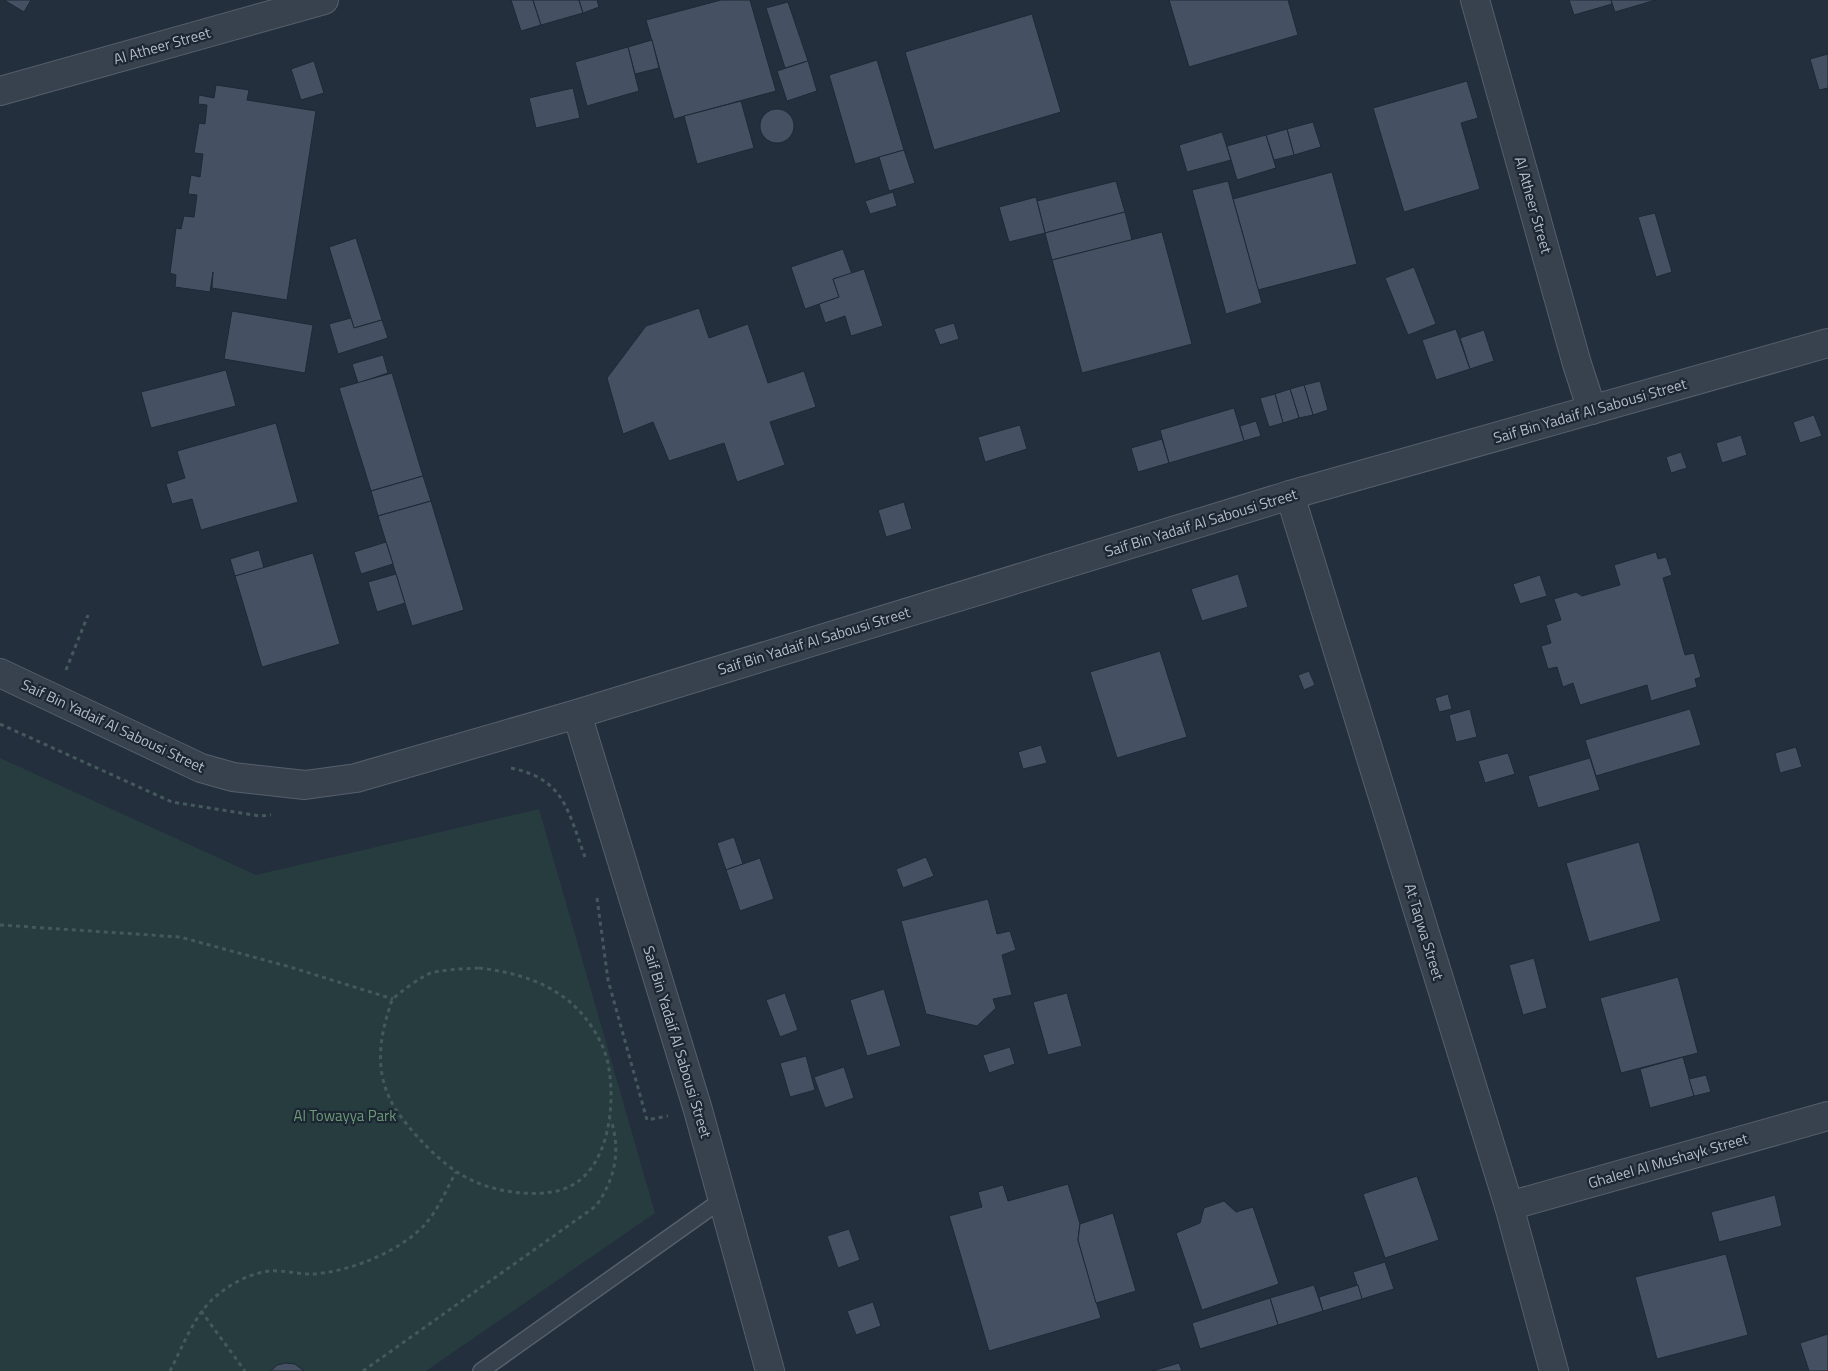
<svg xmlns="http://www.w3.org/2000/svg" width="1828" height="1371" font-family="'Titillium Web',sans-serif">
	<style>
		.green { fill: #263c3f }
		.building { fill: #455162; stroke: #1f2835 }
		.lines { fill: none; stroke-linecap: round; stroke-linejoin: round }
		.lane-casing { stroke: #565f6c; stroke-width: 18 }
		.street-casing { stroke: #565f6c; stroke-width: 30 }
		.path { stroke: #44595c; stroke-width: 3; stroke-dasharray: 4 4; stroke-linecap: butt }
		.lane { stroke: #38414e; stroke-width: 15 }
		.street { stroke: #38414e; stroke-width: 28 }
		.labels { text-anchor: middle; stroke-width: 4.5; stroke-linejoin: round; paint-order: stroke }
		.street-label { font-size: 15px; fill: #b4bcc9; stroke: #1d2633 }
		.park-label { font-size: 15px; fill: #6b9a76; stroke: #1d2633 }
	</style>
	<rect width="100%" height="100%" fill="#242f3e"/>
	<polygon class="green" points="0,758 256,875 539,809 655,1213 426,1371 0,1371"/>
	<g class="building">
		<polygon points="4,0 31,0 24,12"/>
		<polygon points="511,0 533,0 541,25 521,31"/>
		<polygon points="533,0 579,0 583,13 541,25"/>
		<polygon points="579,0 597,0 599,7 583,13"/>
		<polygon points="721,0 750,0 776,91 674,119 646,20"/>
		<polygon points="1169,0 1288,0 1298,35 1189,67"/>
		<polygon points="1569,0 1611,0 1612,4 1574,15"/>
		<polygon points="1611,0 1656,0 1615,12"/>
		<polygon points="788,2 808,61 785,68 766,8"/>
		<polygon points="1032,14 1061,112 934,150 905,52"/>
		<polygon points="652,40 659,68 635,74 628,47"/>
		<polygon points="628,47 639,91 587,106 575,62"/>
		<polygon points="1828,54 1828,88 1819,90 1810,59"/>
		<polygon points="877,60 904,150 855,164 829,75"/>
		<polygon points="314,61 324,93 301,100 291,69"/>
		<polygon points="808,61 817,91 787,101 777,71"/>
		<polygon points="1467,81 1478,118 1461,123 1480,189 1404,212 1373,108"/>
		<polygon points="216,85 249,90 247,100 316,111 287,300 212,288 213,272 210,292 175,287 176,275 170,273 176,228 181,229 184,216 194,217 197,195 188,194 191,175 200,177 203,154 194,153 199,123 205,124 207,105 198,104 199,95 214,98"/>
		<polygon points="573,88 580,118 536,128 529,98"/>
		<polygon points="741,101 754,148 697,164 684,116"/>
		<circle cx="777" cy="126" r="17"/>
		<polygon points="1313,122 1321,147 1294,155 1287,129"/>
		<polygon points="1287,129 1294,155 1274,160 1266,135"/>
		<polygon points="1222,132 1231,160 1187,172 1179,145"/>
		<polygon points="1266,135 1276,168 1237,180 1227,146"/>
		<polygon points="904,150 915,183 889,191 879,157"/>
		<polygon points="1332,172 1357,264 1258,290 1233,199"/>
		<polygon points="1116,181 1125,212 1045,233 1037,201"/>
		<polygon points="1228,181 1262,303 1226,314 1192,190"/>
		<polygon points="893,192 897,206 870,214 865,201"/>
		<polygon points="1036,197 1045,233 1009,242 999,207"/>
		<polygon points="1125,212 1132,240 1052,260 1045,233"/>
		<polygon points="1655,213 1672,272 1656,277 1638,217"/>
		<polygon points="1162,232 1192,344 1082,373 1052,260"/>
		<polygon points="356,238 382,320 354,328 329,247"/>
		<polygon points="843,249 852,274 833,279 839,297 805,309 791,267"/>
		<polygon points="1414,267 1436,324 1408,335 1385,278"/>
		<polygon points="864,269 883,326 851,336 845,316 825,323 819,304 839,297 833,279"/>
		<polygon points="699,308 709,338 748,324 768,383 804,371 816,407 770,422 785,465 737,482 724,443 669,461 653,422 623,434 607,378 646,326"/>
		<polygon points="232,311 313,325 305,373 224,359"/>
		<polygon points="351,318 354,328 382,320 388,338 338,354 329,324"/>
		<polygon points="954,323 959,339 940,345 934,329"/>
		<polygon points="1456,329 1470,369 1436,380 1422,340"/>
		<polygon points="1484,330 1494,361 1470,369 1460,338"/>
		<polygon points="383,355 388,373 358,383 352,364"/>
		<polygon points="226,370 236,406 151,428 141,392"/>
		<polygon points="392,373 423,476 371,491 339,388"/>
		<polygon points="1320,381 1328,410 1313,415 1304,385"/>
		<polygon points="1304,385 1313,415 1299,418 1290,389"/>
		<polygon points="1290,389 1299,418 1283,423 1275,394"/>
		<polygon points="1275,394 1283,423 1269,427 1260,398"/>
		<polygon points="1234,408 1244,441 1169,463 1160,430"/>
		<polygon points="1814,415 1822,436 1800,443 1793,422"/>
		<polygon points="1256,421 1261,436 1244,441 1240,426"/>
		<polygon points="276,423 298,502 201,530 192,499 172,504 166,484 185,478 177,451"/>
		<polygon points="1020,425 1027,449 985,462 978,437"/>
		<polygon points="1741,435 1747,455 1722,463 1716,443"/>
		<polygon points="1162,439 1169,463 1138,472 1131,448"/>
		<polygon points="1681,452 1687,468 1671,473 1666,457"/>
		<polygon points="423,476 431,501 378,516 371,491"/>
		<polygon points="431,501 464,610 412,626 378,516"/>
		<polygon points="904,502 912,529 886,537 878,510"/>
		<polygon points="386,542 393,564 361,574 354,552"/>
		<polygon points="259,550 264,568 235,576 230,559"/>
		<polygon points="1656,552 1658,559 1666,557 1672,575 1663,578 1685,655 1694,653 1701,677 1695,679 1697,687 1651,701 1647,685 1580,705 1573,683 1563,687 1557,667 1548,669 1541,646 1551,643 1546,625 1561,620 1554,599 1576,592 1582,596 1620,585 1614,565"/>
		<polygon points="313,553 340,644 262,667 235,576"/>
		<polygon points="396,574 405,603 377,612 368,582"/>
		<polygon points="1238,574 1248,607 1202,621 1191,589"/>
		<polygon points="1540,575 1547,596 1520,604 1513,584"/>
		<polygon points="1160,651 1187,737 1117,758 1090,672"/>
		<polygon points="1309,671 1315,685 1304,690 1298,675"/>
		<polygon points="1448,694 1452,709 1439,712 1435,698"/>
		<polygon points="1470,709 1477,737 1456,742 1449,715"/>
		<polygon points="1690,709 1701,745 1596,776 1585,740"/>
		<polygon points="1041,745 1047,763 1023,769 1018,752"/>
		<polygon points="1796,747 1802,767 1780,773 1775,753"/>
		<polygon points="1508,753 1515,774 1485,783 1478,761"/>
		<polygon points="1590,758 1600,790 1538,808 1528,776"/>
		<polygon points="734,837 743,864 726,870 717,843"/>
		<polygon points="1639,842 1661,921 1589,942 1566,863"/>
		<polygon points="926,857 934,876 903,888 896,869"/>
		<polygon points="760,858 774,899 740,911 726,870"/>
		<polygon points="988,899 997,934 1010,931 1016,950 1002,955 1012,995 993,999 996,1008 977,1026 926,1014 901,921"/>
		<polygon points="1534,958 1547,1008 1523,1015 1509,965"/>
		<polygon points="1678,977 1698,1053 1621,1073 1600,998"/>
		<polygon points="884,989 901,1046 867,1056 850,1000"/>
		<polygon points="785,993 798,1030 780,1037 766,1000"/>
		<polygon points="1067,993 1082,1046 1048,1055 1033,1002"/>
		<polygon points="1010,1047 1015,1064 989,1073 983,1055"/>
		<polygon points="806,1056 815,1090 790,1097 780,1063"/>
		<polygon points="1683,1057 1694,1096 1650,1108 1640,1069"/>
		<polygon points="844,1067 854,1098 825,1108 814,1077"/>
		<polygon points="1706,1075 1711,1092 1694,1096 1689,1079"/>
		<polygon points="1417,1176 1439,1240 1385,1258 1363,1194"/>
		<polygon points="1068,1184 1080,1224 1078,1240 1101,1318 989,1351 949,1216 982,1207 978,1192 1003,1185 1008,1201"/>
		<polygon points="1775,1195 1782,1226 1719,1242 1711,1212"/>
		<polygon points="1224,1201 1236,1212 1253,1207 1279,1284 1202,1310 1176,1233 1200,1223 1204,1208"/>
		<polygon points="1113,1213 1136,1291 1096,1303 1078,1240 1080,1224"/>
		<polygon points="849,1229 860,1260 838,1268 827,1236"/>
		<polygon points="1726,1254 1748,1335 1657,1359 1635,1277"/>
		<polygon points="1385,1262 1394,1289 1362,1299 1353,1272"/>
		<polygon points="1314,1285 1323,1311 1278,1325 1270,1298"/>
		<polygon points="1358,1285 1362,1299 1323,1311 1319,1297"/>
		<polygon points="1270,1298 1278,1325 1200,1349 1192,1323"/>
		<polygon points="873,1302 881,1326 856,1335 847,1311"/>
		<polygon points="1828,1334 1828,1371 1809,1371 1800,1343"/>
		<polygon points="286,1363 295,1364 304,1371 271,1371 277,1365"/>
		<polygon points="1179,1363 1182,1371 1152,1371"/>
	</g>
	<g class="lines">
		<defs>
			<polyline id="lane" points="481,1371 723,1199"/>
			<g id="street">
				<polyline points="1475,0 1577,364 1592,410"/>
				<polyline points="0,91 324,0"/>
				<polyline points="1290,495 1509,1206 1554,1371"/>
				<polyline points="0,673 201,768 233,777 305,785 356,778 577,714 1290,495 1828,343"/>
				<polyline points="577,714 698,1110 770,1371"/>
				<polyline points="1509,1206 1828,1116"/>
			</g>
		</defs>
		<use href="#lane" class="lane-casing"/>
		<use href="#street" class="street-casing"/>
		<g class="path">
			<polyline points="66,670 88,615"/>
			<polyline points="0,724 172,802 260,816 271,815"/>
			<path d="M511,768C565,779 568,812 585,857"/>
			<polyline points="597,898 608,980 647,1120 668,1116"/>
			<polyline points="0,925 180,937 290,967 393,999"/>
			<path d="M479,968C513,972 543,980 570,1002C588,1017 606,1045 609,1069C616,1114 606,1184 552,1192C522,1197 482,1189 457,1172C436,1159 399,1120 389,1097C377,1071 379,1043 387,1016C389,1011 390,1003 393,999C398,993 424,975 431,973C446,969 463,969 479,968Z"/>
			<polyline points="201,1311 245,1371"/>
			<path d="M170,1371C183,1346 194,1315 215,1297C230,1284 250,1273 270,1271C283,1270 298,1274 311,1274C348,1273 404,1250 427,1222C439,1208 447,1188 456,1172"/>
			<path d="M363,1371L596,1206C615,1179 621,1151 611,1120"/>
		</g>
		<use href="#lane" class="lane"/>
		<use href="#street" class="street"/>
	</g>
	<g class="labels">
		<g class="street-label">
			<text transform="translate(162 46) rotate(-16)" y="5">Al Atheer Street</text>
			<text transform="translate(1533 205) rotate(74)" y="5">Al Atheer Street</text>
			<text transform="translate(1590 411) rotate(-16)" y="5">Saif Bin Yadaif Al Sabousi Street</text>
			<text transform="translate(1201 523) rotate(-17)" y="5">Saif Bin Yadaif Al Sabousi Street</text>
			<text transform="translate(814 641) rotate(-17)" y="5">Saif Bin Yadaif Al Sabousi Street</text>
			<text transform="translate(113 726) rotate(25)" y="5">Saif Bin Yadaif Al Sabousi Street</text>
			<text transform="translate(1424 932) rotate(73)" y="5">At Taqwa Street</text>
			<text transform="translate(677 1042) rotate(73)" y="5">Saif Bin Yadaif Al Sabousi Street</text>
			<text transform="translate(1668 1161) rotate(-16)" y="5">Ghaleel Al Mushayk Street</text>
		</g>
		<g class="park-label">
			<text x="345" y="1121">Al Towayya Park</text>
		</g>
	</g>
</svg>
